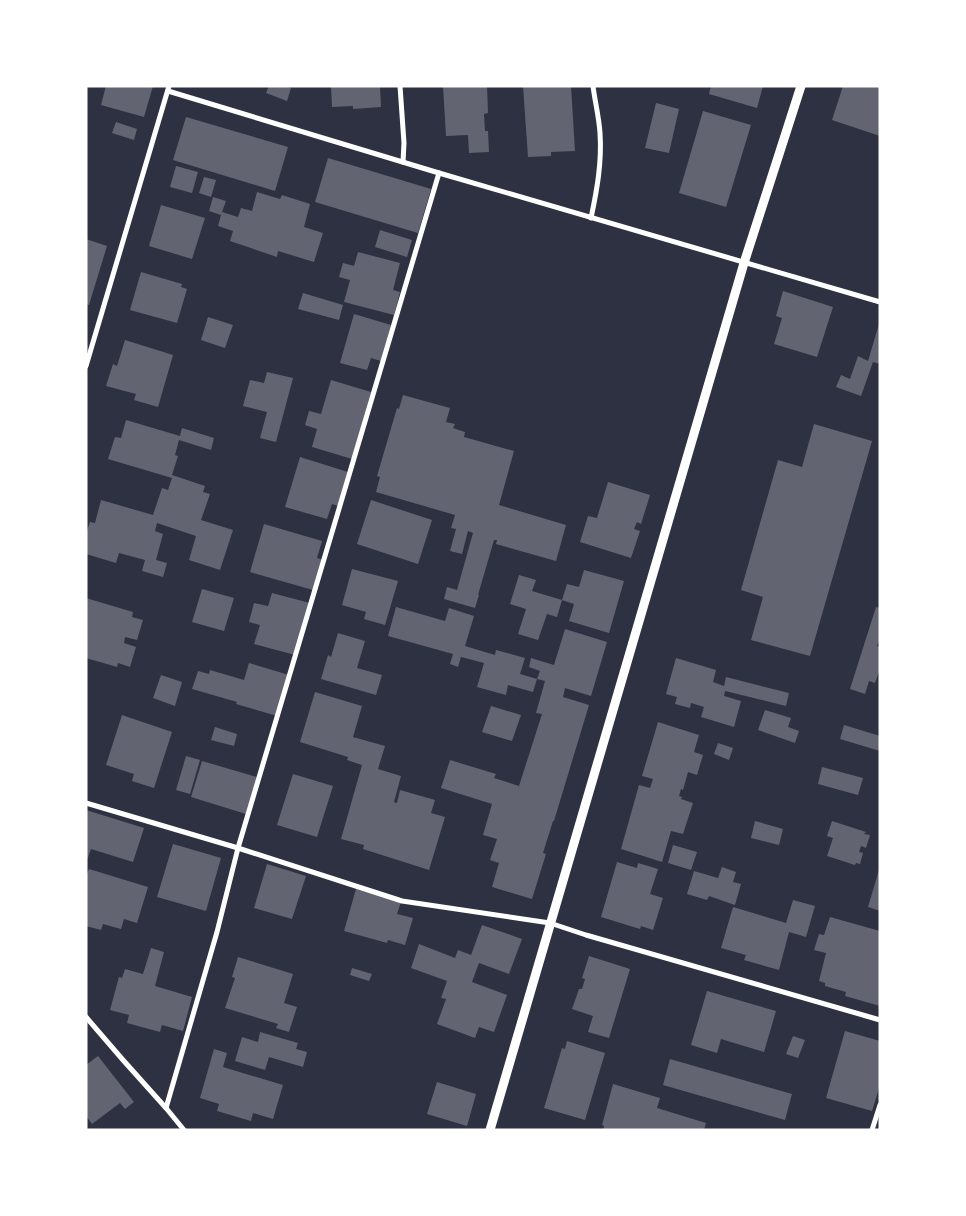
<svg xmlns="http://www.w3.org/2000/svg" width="966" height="1216" font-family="Overpass,sans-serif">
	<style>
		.building { fill: #626471 }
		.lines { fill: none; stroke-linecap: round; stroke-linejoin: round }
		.minor { stroke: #fff; stroke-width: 5 }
		.tertiary { stroke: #fff; stroke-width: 9 }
	</style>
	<rect width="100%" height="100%" fill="#2d3142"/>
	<g class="building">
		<polygon points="106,86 153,86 144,117 101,105"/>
		<polygon points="269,86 285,86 291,88 287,101 266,93"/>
		<polygon points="331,86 380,86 381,107 353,109 353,106 332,107"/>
		<polygon points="443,86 487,86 488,113 484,114 485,131 488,131 489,152 469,153 468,135 446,136"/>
		<polygon points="523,86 571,86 575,151 551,152 551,156 528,157"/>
		<polygon points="711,86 763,86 757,108 709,94"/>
		<polygon points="843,86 880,86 880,136 832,120"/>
		<polygon points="656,103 679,109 669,153 645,148"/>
		<polygon points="703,111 751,125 726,207 679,193"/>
		<polygon points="186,117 288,147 275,191 173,160"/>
		<polygon points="116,122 137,129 134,140 112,133"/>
		<polygon points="328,158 431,189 418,233 315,202"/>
		<polygon points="176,166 198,172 192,193 170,187"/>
		<polygon points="204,177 216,180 211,197 199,193"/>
		<polygon points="257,192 280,199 282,195 310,204 304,227 323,233 314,262 278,251 277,257 230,241 233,231 218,226 221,215 209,211 213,197 226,201 222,212 238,217 241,208 252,211"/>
		<polygon points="161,205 205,218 192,259 149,246"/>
		<polygon points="380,230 412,240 407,257 375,247"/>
		<polygon points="86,239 107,246 89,305 86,304"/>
		<polygon points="358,252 400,263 393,290 400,292 394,315 344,302 350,280 339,277 343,263 354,266"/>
		<polygon points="141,272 182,284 181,287 187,289 177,323 130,310"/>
		<polygon points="783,291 833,307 817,357 774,344 782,318 776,316"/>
		<polygon points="303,293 343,305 339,320 298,309"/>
		<polygon points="354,314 391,325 381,361 371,358 367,370 340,363"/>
		<polygon points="208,317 233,325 225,348 201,340"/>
		<polygon points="879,324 880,364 873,362 861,396 836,387 841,375 850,379 858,356 868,361"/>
		<polygon points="125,340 173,355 158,407 134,400 136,394 106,386 113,364 117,366"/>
		<polygon points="267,372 293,378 276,442 260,438 267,412 243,406 250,380 264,383"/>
		<polygon points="331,380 371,392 352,459 312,447 317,429 305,425 309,411 321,414"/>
		<polygon points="403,395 450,408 446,422 455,424 453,428 465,432 464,437 514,451 499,505 566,525 556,561 496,544 497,540 494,540 478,595 479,595 475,608 444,599 447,587 457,590 473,533 468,531 462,554 450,551 456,529 451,528 455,515 376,492 380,477 377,476 397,408 399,409"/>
		<polygon points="126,420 180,436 182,428 214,438 211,450 179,440 175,455 178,456 172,475 205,486 203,492 210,494 201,520 233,530 220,570 189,560 196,536 157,523 155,531 163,534 156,560 167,563 163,577 142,571 145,560 119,553 116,563 86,554 86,534 90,522 95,523 101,500 153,515 162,488 168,490 172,478 108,459 115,437 121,438"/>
		<polygon points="814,424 872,441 810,656 751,640 763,597 741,590 778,460 802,467"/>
		<polygon points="300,457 348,472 338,506 332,504 327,519 285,507"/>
		<polygon points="608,482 650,495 641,524 637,522 634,529 640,531 631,558 580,542 588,516 597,518"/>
		<polygon points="371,500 432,520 418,564 357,544"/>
		<polygon points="264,524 322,541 317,558 323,560 313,590 250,572"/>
		<polygon points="352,569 398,581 385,625 364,619 366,612 342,605"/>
		<polygon points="584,570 624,581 609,633 569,621 574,604 562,600 567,584 579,587"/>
		<polygon points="519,575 536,580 532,591 562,600 557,617 547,614 538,640 518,634 526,609 510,604"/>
		<polygon points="202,589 234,598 224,631 192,622"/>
		<polygon points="272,593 310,603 295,655 254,644 260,625 249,622 254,603 268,606"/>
		<polygon points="86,598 133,612 132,617 143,620 137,640 125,637 124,643 136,647 130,667 118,663 117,667 86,658"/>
		<polygon points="396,607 445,621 449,608 474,616 465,646 495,655 496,650 525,658 520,674 537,679 533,692 508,685 506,695 477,687 484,663 461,657 458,667 450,664 453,654 388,636"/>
		<polygon points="876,607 880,608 879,630 880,630 880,638 877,646 880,647 880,669 875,683 869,681 865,694 850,689"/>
		<polygon points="565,629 607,642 591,696 565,688 563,697 589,705 554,821 553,821 543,853 546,854 532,899 492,887 499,863 490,860 497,839 483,835 492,804 441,788 450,760 496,774 494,778 519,786 542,714 536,713 545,681 537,679 540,671 529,667 531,658 554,665"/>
		<polygon points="338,633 365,641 357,668 382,675 376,695 321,679 328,655 331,657"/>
		<polygon points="676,658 716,670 713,682 724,686 726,677 789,693 786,706 725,691 724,696 741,701 734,727 701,717 704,707 691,703 690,708 675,704 677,697 666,694"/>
		<polygon points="249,663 289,675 277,716 236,704 237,702 192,689 198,671 209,674 210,670 244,680"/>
		<polygon points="161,675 182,682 175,706 153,698"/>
		<polygon points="315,692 362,706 353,737 385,746 378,769 401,776 394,802 397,803 400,790 435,800 431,813 445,817 429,870 363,849 364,845 341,839 362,765 347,760 348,757 300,742"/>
		<polygon points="491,706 521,715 512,741 482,732"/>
		<polygon points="765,710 791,718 788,727 799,731 795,743 758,730"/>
		<polygon points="122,715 172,732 154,788 132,781 134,774 106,765"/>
		<polygon points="658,722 699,735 694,752 703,755 697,775 688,772 683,790 681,789 679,796 682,797 681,799 693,803 683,834 671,831 662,862 621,849 639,785 650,788 653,779 642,776"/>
		<polygon points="844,725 880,736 880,751 840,739"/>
		<polygon points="215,727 237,734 234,746 211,740"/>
		<polygon points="718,743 733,748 729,760 714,754"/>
		<polygon points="186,756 200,760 190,794 176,790"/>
		<polygon points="202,761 257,777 246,814 191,797"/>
		<polygon points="822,767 863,778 858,795 818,784"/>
		<polygon points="293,774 333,786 317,837 277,825"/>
		<polygon points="86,810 144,828 133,862 91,849 86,863"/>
		<polygon points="755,821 783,829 779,845 751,838"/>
		<polygon points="832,821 866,832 864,834 870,835 866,848 861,846 859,852 863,853 860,864 856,863 855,865 827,856 833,838 827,836"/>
		<polygon points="173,844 221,858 206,911 157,897"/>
		<polygon points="673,845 697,852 691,870 668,863"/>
		<polygon points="617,862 637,868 638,863 658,869 650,894 663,898 653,930 641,926 640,929 601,917"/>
		<polygon points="267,864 306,876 292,919 254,908"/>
		<polygon points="722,867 736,872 733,882 741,884 735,905 709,896 707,900 687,894 694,871 718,878"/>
		<polygon points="89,869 148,887 137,923 124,919 121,929 103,924 101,930 86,926 86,876"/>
		<polygon points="879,870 880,870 880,911 868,907"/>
		<polygon points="356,889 401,902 397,914 413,918 405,945 388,940 387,943 344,931"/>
		<polygon points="793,900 815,906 806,937 789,932 779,970 744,960 746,955 721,948 733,907 786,923"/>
		<polygon points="830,917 880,931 880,1006 845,996 846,992 825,986 825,983 819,981 826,953 814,950 819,934 824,935"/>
		<polygon points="482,925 522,939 509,974 479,963 472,982 507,995 494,1032 479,1027 475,1038 437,1024 446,999 441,998 447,981 411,968 419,944 455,958 458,950 471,955"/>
		<polygon points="151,948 164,952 155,986 192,997 183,1031 162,1025 160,1032 127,1023 129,1015 110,1010 119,977 122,978 125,969 143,974"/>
		<polygon points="589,956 630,969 609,1038 588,1032 593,1016 572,1009 579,989 582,989 585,979 582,978"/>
		<polygon points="238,957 293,974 284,1003 297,1007 289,1032 276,1028 278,1024 225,1008 235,978 232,977"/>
		<polygon points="352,968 372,974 369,981 350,975"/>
		<polygon points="707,991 776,1011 764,1052 721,1039 717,1053 691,1045"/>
		<polygon points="845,1031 880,1041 880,1085 872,1111 826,1098"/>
		<polygon points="260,1032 298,1043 296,1049 307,1052 303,1067 269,1057 265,1070 235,1061 242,1037 258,1042"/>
		<polygon points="793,1036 805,1040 798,1058 786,1054"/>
		<polygon points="567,1041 605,1053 585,1120 544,1108 562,1048 565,1049"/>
		<polygon points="214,1049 227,1053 223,1067 283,1085 273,1119 253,1113 251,1121 217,1111 219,1104 200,1098"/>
		<polygon points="98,1056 134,1102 125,1109 120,1103 92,1124 86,1116 86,1065"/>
		<polygon points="670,1059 792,1094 785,1120 663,1085"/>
		<polygon points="437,1082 476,1094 467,1126 427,1114"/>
		<polygon points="613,1084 660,1098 657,1108 706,1123 704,1130 603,1130 604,1126 602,1125"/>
	</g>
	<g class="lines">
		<g class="minor">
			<polyline points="400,86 404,143 403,162"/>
			<polyline points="168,91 439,173 880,302"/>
			<path d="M591,218C597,190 602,162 600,133C599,117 595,102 593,86"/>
			<polyline points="86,366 169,86"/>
			<polyline points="86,803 238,848 402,901 550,923 586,935 880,1020"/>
			<polyline points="86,1017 123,1060 166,1108 184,1130"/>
			<polyline points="166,1108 217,932 238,848 439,173"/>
			<polyline points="872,1130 880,1105"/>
		</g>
		<polyline class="tertiary" points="490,1130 744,263 801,86"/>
	</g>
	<rect width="966" height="1216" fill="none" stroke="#ffffff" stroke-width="175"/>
</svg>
